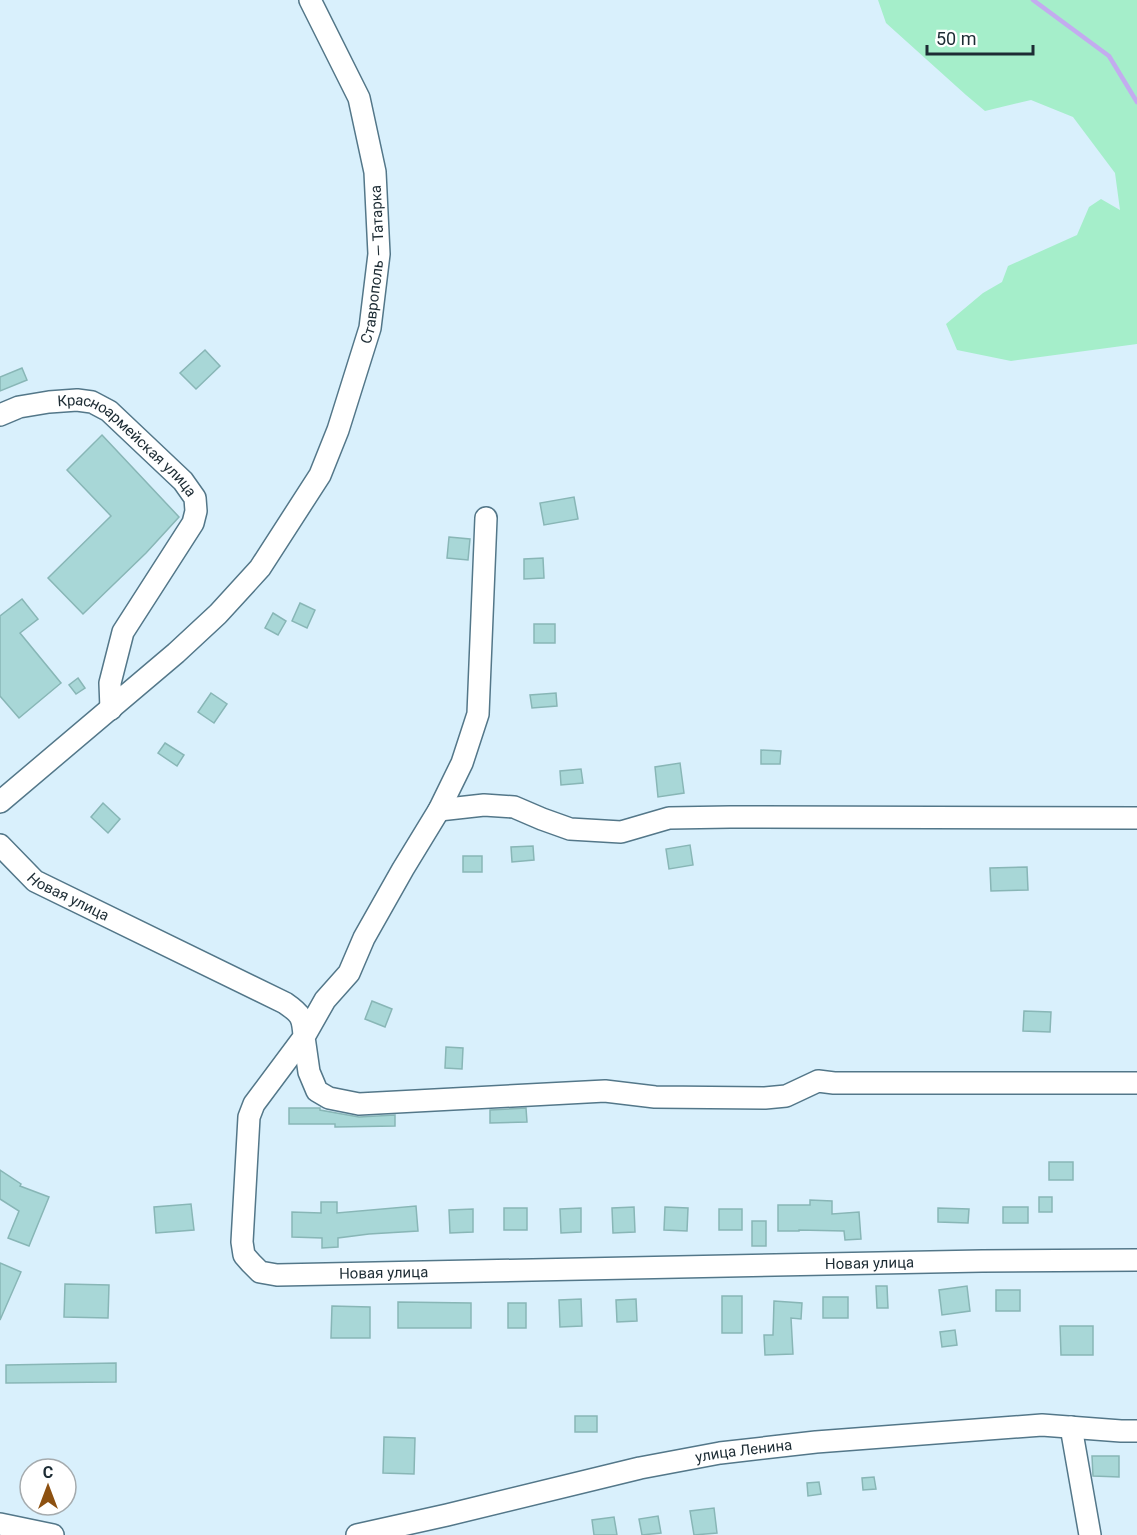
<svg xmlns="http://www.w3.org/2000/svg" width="1137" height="1535" font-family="Roboto,sans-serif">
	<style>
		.green { fill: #a5eeca }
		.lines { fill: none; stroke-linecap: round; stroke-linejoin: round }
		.stream { stroke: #c3acef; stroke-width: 4.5 }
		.building { fill: #a8d7d7; stroke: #88b6b6; stroke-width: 1.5 }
		.minor-casing { stroke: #537789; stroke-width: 24 }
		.minor { stroke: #fff; stroke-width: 21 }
		.labels { text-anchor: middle; stroke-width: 4.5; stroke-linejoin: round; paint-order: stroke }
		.street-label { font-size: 15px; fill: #1d2c34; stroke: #fff }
	</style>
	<rect width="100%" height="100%" fill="#d9f0fc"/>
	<polygon class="green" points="878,0 1137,0 1137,344 1011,361 957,350 946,324 983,293 1002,282 1008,266 1077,235 1089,207 1101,199 1120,210 1115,173 1073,117 1031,100 985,111 966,95 886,23"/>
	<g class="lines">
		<polyline class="stream" points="1033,0 1109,56 1137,102"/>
	</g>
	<g class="building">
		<polygon points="205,350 220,366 196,389 180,373"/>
		<polygon points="22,368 27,380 0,391 0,377"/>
		<polygon points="102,435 179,517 146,553 83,614 48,578 111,516 67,470"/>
		<polygon points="574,497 578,519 544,525 540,503"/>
		<polygon points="449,537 470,539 468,560 447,558"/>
		<polygon points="543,558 544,578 524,579 524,559"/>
		<polygon points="22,599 38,619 20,633 61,683 19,718 0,696 0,616"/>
		<polygon points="300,603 315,610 307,628 292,621"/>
		<polygon points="273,613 286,621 278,635 265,628"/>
		<rect x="534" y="624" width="21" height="19"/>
		<polygon points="78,678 85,688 76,694 69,685"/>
		<polygon points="211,693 227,704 214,723 198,712"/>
		<polygon points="556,693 557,706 532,708 530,695"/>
		<polygon points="165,743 184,755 177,766 158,753"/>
		<polygon points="761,750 781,751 780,764 761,764"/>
		<polygon points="680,763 684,793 658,797 655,767"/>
		<polygon points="581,769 583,783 561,785 560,771"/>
		<polygon points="103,803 120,819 108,833 91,817"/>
		<polygon points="690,845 693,865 669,869 666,849"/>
		<polygon points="533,846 534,860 512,862 511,847"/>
		<rect x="463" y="856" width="19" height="16"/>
		<polygon points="1027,867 1028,890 991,891 990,868"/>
		<polygon points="372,1001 392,1009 385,1027 365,1019"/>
		<polygon points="1024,1011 1051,1012 1050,1032 1023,1031"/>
		<polygon points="446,1047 463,1048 462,1069 445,1068"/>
		<polygon points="289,1108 320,1108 320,1110 359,1117 395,1115 395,1126 335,1127 335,1124 289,1124"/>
		<polygon points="526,1108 527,1122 490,1123 490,1110"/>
		<rect x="1049" y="1162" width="24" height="18"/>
		<polygon points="0,1170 21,1184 20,1186 49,1197 29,1246 8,1238 19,1211 0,1199"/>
		<rect x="1039" y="1197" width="13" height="15"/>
		<polygon points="810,1200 832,1201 832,1214 859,1212 861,1239 845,1240 844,1231 799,1230 799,1231 778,1231 778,1205 810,1205"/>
		<polygon points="321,1202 337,1202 337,1213 416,1206 418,1231 369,1234 338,1238 338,1247 322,1248 322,1238 292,1237 292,1212 321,1213"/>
		<polygon points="191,1204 194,1230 156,1233 154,1207"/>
		<polygon points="634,1207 635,1232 613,1233 612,1208"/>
		<polygon points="665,1207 688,1208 687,1231 664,1230"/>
		<rect x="1003" y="1207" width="25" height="16"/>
		<rect x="504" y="1208" width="23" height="22"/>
		<polygon points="581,1208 581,1232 561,1233 560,1209"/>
		<polygon points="938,1208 969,1209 968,1223 938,1222"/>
		<polygon points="473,1209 473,1232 450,1233 449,1210"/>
		<rect x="719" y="1209" width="23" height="21"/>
		<rect x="752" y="1221" width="14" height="25"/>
		<polygon points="0,1263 21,1272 0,1320"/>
		<polygon points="65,1284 109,1285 108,1318 64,1317"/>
		<polygon points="876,1286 887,1286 888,1308 877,1308"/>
		<polygon points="967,1286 970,1311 942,1315 939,1290"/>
		<rect x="996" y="1290" width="24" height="21"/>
		<rect x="722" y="1296" width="20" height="37"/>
		<rect x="823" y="1297" width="25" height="21"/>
		<polygon points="581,1299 582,1326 560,1327 559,1300"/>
		<polygon points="636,1299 637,1321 617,1322 616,1300"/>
		<polygon points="774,1301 802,1303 801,1319 791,1318 793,1354 765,1355 764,1335 773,1335"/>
		<polygon points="398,1302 471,1303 471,1328 398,1328"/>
		<rect x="508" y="1303" width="18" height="25"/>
		<polygon points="332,1306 370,1307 370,1338 331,1338"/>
		<polygon points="1060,1326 1093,1326 1093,1355 1061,1355"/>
		<polygon points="955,1330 957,1345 942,1347 940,1332"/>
		<polygon points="116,1363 116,1382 6,1383 6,1365"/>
		<rect x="575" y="1416" width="22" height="16"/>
		<polygon points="384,1437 415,1438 414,1474 383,1473"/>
		<polygon points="1092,1456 1119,1456 1119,1477 1093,1476"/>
		<polygon points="874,1477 876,1489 863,1490 862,1478"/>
		<polygon points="819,1482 821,1494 808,1496 807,1483"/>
		<polygon points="714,1508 717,1533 694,1535 690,1511"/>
		<polygon points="658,1516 661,1533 642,1535 639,1519"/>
		<polygon points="614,1517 617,1535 594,1535 592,1520"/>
	</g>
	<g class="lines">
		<defs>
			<g id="minor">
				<path id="s1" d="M0,415L19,407L49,402L77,400L92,402L109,411L183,481L195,498L196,511L193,523L123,632L110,683L111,709"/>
				<polyline points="486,518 478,714 462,763 439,810 403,869 364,938 349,973 325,1000 304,1037 309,1072 317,1091 329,1098 359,1104 605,1091 655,1097 765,1098 786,1096 818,1081 834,1083 1137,1083"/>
				<path id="s2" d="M0,802L176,653L218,614L260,568L320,475L338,430L370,328L379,254L375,172L359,98L310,0"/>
				<polyline points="439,810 484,805 514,807 542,819 570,829 621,832 669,818 730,817 1137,818"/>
				<path id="s3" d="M0,845L35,881L285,1003C301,1014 303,1017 304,1037L254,1104L249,1117L242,1242L244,1255L251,1263L260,1272L277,1275L982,1261L1137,1260"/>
				<polyline points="1071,1427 1090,1535"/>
				<polyline points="0,1524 53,1535"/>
				<path id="s4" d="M357,1535L447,1515L640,1468L720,1453L816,1442L1042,1425L1121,1431H1137"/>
			</g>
		</defs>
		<use href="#minor" class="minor-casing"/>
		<use href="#minor" class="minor"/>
	</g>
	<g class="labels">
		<g class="street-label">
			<text dy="5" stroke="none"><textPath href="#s2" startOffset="680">Ставрополь — Татарка</textPath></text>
			<text dy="5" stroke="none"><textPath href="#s1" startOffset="146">Красноармейская улица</textPath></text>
			<text dy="5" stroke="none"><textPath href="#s3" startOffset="87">Новая улица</textPath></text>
			<text dy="5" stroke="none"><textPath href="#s3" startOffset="1239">Новая улица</textPath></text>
			<text dy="5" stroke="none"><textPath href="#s3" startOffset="753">Новая улица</textPath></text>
			<text dy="5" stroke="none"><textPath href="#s4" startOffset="396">улица Ленина</textPath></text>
		</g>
	</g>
	<g transform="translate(48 1487)"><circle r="28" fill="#ffffff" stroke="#a5abae" stroke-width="1.5"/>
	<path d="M0-4.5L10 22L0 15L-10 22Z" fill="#8d5111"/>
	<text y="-9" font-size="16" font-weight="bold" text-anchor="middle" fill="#1d2c34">С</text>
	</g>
	<path d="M927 45v9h106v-9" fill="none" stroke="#1d2c34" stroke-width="3"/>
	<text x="936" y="45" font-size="18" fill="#1d2c34" stroke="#ffffff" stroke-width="4.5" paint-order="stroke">50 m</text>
</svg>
